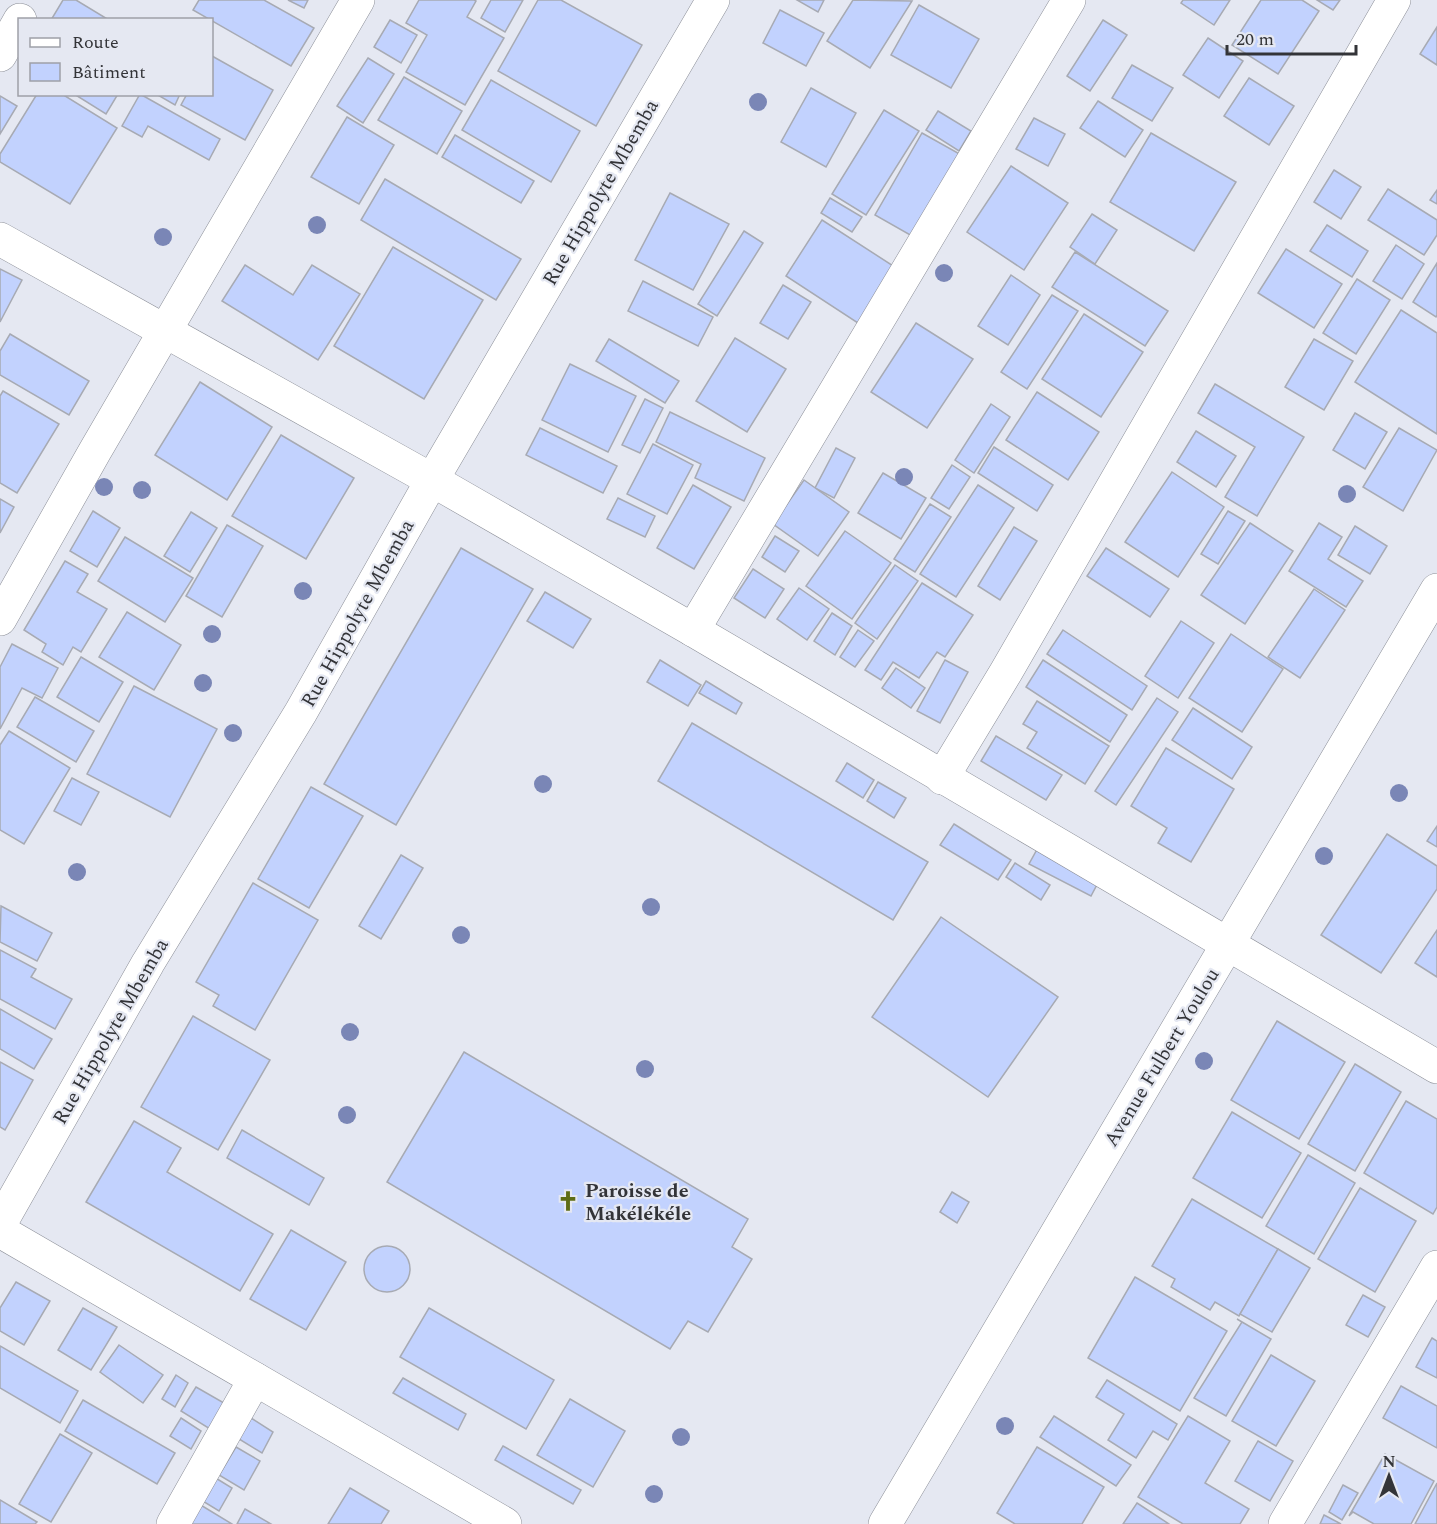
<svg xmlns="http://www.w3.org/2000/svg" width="1437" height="1524" viewBox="0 0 1437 1524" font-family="Spectral,serif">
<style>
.building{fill:#c2d2fe;stroke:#a7aab3;stroke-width:1.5}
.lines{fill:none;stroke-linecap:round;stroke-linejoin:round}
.street-casing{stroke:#8c8f98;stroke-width:34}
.secondary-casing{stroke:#8c8f98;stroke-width:34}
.street{stroke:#fff;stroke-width:33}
.secondary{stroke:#fff;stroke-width:33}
.tree{fill:#7a86b6}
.labels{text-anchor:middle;stroke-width:4.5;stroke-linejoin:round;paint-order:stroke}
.street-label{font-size:20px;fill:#333438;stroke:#e5e8f2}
.poi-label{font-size:20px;font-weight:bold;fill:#333438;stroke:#e5e8f2;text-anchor:start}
</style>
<rect width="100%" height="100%" fill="#e5e8f2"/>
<g class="building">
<polygon points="63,0 76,0 109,20 51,20"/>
<polygon points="199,0 264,0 314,28 291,66 193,10"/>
<polygon points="288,0 308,0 304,8"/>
<polygon points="419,0 474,0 476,1 467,17 504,38 465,105 406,72 427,35 406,23"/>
<polygon points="491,0 523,0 505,32 481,18"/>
<polygon points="538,0 561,0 642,45 596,126 498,71"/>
<polygon points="797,0 824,0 818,12"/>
<polygon points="853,0 912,1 870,68 827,41"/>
<polygon points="1183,0 1230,0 1214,25 1181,3"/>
<polygon points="1261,0 1302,0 1319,11 1278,74 1232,45"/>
<polygon points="1317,0 1340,0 1333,10"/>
<polygon points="919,5 979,39 951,88 891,55"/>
<polygon points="780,10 824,33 806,66 763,43"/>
<polygon points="390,20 417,35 401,63 374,47"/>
<polygon points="1103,20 1127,35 1090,91 1067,76"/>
<polygon points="1437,27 1437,65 1420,54"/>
<polygon points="1208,38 1243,61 1219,98 1183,75"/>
<polygon points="212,56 273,90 245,140 181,105 187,94 212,94"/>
<polygon points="368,58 394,74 363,123 337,106"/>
<polygon points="1132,65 1173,88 1152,121 1112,98"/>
<polygon points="404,77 462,111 437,154 378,120"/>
<polygon points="1249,78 1294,106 1269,145 1224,116"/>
<polygon points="491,80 580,131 551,182 462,130"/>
<polygon points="811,88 856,113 826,167 781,142"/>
<polygon points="37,94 62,94 117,128 70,204 0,162 0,154"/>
<polygon points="74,94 118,94 106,114"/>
<polygon points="140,94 220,139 209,160 148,126 142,137 122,126"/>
<polygon points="156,94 180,94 175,105"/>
<polygon points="0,96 17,106 0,134"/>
<polygon points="1098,101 1143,130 1125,157 1080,128"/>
<polygon points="884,110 919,131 866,215 832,194"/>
<polygon points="938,111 971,131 959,151 926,130"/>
<polygon points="347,117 394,145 359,204 311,177"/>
<polygon points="1034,118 1065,134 1048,166 1016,149"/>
<polygon points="922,133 965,157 919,240 875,215"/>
<polygon points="1151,133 1236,182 1194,251 1110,202"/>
<polygon points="455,135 534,181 521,203 442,157"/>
<polygon points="1011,166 1068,203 1024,270 967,232"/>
<polygon points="1334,170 1361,187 1341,219 1314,202"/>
<polygon points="385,179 521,259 496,300 361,220"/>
<polygon points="1388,189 1437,220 1437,235 1424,255 1368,220"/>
<polygon points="1437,190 1437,204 1430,200"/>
<polygon points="670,193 729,224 693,290 635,260"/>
<polygon points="830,198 862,217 852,232 821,213"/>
<polygon points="1092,214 1117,230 1095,264 1070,247"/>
<polygon points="822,220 901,271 864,327 786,276"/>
<polygon points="1327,225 1368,251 1352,277 1310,251"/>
<polygon points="744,231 763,243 717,316 698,304"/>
<polygon points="1396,245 1424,264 1402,299 1373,281"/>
<polygon points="393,247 483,300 424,399 334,346"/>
<polygon points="1286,249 1342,284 1314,328 1258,293"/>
<polygon points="1075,252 1168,311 1145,346 1052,287"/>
<polygon points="1437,263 1437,315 1436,317 1413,302"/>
<polygon points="245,265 293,295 312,265 360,294 318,360 222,301"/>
<polygon points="0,269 22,280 0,322"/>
<polygon points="1011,275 1040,295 1008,345 978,326"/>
<polygon points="1357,279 1390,300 1356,354 1323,333"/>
<polygon points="643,281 713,317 698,346 628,311"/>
<polygon points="783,285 811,302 788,339 760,323"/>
<polygon points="1052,295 1078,311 1027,389 1001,372"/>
<polygon points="1401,310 1437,333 1437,434 1355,382"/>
<polygon points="1084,314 1143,352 1101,417 1042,379"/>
<polygon points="916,323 973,359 927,428 871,392"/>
<polygon points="10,334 89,381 69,415 0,375 0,351"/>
<polygon points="735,338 786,369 747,432 696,401"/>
<polygon points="609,339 679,381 665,403 596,361"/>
<polygon points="1314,339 1353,361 1324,410 1285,387"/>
<polygon points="570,364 636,396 608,452 542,420"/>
<polygon points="200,382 272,427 227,500 155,455"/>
<polygon points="1215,384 1304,437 1257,516 1225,497 1255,447 1198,413"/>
<polygon points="3,391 59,424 17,493 0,483 0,396"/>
<polygon points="1037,392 1099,432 1068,480 1006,440"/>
<polygon points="645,399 663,408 640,453 622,445"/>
<polygon points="991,404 1010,417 974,473 955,460"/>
<polygon points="670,412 765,458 744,501 695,478 701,464 656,442"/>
<polygon points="1355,413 1387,432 1365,469 1333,450"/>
<polygon points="540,428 617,466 603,493 526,455"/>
<polygon points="1399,428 1437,450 1403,511 1363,487"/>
<polygon points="1196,431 1236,456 1216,487 1177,462"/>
<polygon points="281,435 354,478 306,559 232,516"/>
<polygon points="653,444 693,465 667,514 627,494"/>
<polygon points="994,447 1053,485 1037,511 978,473"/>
<polygon points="836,448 855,458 834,498 815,488"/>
<polygon points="952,465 970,477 949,509 931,498"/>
<polygon points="1172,472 1224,507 1178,577 1125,542"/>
<polygon points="883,473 926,498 901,539 858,513"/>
<polygon points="804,480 849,512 818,556 773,524"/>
<polygon points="693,485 731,507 694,569 657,548"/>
<polygon points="978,485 1014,508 956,597 920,574"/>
<polygon points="618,498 655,516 645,537 607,519"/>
<polygon points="0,499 14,507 0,533"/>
<polygon points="930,504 951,517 915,572 894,559"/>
<polygon points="93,511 120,528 97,567 70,551"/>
<polygon points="1228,511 1245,521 1218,564 1201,554"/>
<polygon points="191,512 217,528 190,572 164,556"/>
<polygon points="1250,523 1293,551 1245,624 1201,595"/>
<polygon points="1319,523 1342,537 1328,559 1363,581 1346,607 1289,571"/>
<polygon points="227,525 263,546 222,617 186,596"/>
<polygon points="1355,526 1387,546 1370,574 1338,555"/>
<polygon points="1014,527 1037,541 1000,600 978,586"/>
<polygon points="845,531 891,563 852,619 806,586"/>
<polygon points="775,536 799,551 785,572 762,557"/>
<polygon points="125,537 193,578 165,622 98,581"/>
<polygon points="461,548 533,589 396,825 324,784"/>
<polygon points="1106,548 1169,589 1150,617 1087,576"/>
<polygon points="65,561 88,574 77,592 107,609 81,652 73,647 63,665 42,652 46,644 24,630"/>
<polygon points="895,565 918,581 877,639 855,623"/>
<polygon points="753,569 784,589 765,618 734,598"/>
<polygon points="922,583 973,615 945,657 937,652 919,678 893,662 881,680 865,670"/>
<polygon points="799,588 829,609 807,640 777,619"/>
<polygon points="1314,589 1345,610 1300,678 1268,657"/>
<polygon points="545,592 591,619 573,648 527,621"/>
<polygon points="127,612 181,645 154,690 99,657"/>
<polygon points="832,613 852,626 835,655 814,641"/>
<polygon points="1181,621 1214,643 1178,698 1145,676"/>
<polygon points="858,630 874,641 855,667 840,657"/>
<polygon points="1063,630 1147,686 1132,710 1047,654"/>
<polygon points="1231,634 1283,669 1242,732 1189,698"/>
<polygon points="12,644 58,668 42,698 22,688 0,729 0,667"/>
<polygon points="81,657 123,682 99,722 57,697"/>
<polygon points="660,660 701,685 688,706 647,682"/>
<polygon points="945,660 968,672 940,723 917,711"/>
<polygon points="1043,660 1127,715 1110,742 1026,687"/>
<polygon points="896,668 925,688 911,708 882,688"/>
<polygon points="706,681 742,703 736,714 699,693"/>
<polygon points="134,686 217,729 170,817 87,774"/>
<polygon points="35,697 94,731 76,762 17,727"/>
<polygon points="1157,698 1178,712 1116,805 1095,791"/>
<polygon points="1037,701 1109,746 1085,784 1027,748 1037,732 1023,724"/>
<polygon points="1193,708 1252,747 1232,779 1172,740"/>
<polygon points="692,723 928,862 893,920 658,781"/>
<polygon points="9,731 70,768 24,844 0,830 0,745"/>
<polygon points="996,736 1062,775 1046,800 981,761"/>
<polygon points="1166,748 1234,789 1191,862 1158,843 1167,828 1131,806"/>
<polygon points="847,763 874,780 863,798 836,781"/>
<polygon points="72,778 99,792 81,825 54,811"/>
<polygon points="878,782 906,798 894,818 867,801"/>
<polygon points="311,787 363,816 309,908 258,879"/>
<polygon points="954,824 1011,860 998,880 940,845"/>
<polygon points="1437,826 1437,847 1427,841"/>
<polygon points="1387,834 1437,866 1437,889 1381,973 1321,935"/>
<polygon points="1040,844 1101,877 1091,896 1029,864"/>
<polygon points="401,855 423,868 381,939 359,926"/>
<polygon points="1015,863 1050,885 1041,900 1006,877"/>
<polygon points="253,883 318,920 255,1030 213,1006 219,995 196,982"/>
<polygon points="1,906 52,933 37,961 0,942"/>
<polygon points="941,917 1058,997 988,1097 872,1017"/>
<polygon points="1437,930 1437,977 1415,963"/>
<polygon points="0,950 36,969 31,977 72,999 55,1029 0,999"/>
<polygon points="0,1009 52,1039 34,1069 0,1049"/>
<polygon points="193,1016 270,1060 218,1150 141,1107"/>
<polygon points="1277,1021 1345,1062 1299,1139 1231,1100"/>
<polygon points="464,1052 748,1219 732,1247 752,1259 708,1332 688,1321 670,1349 387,1182"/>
<polygon points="0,1062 33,1080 5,1130 0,1127"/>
<polygon points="1355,1064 1401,1092 1355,1171 1308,1144"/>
<polygon points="1406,1101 1437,1119 1437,1207 1433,1214 1364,1173"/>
<polygon points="1232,1112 1301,1153 1262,1218 1193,1178"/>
<polygon points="134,1121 181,1148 167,1172 273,1234 240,1291 86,1202"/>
<polygon points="242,1130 324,1178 309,1205 227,1158"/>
<polygon points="1308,1155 1355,1183 1314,1254 1266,1226"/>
<polygon points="1360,1188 1416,1221 1375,1292 1318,1259"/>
<polygon points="952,1192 969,1202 957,1223 940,1212"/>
<polygon points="1192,1199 1278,1249 1239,1316 1215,1302 1210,1310 1171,1287 1175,1279 1152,1266"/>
<polygon points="291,1230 346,1262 306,1330 250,1299"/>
<circle cx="387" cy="1269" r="23"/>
<polygon points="1278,1249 1310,1268 1272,1332 1240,1314"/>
<polygon points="1135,1277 1227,1331 1180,1411 1088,1358"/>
<polygon points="16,1282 50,1301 24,1345 0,1331 0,1308"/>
<polygon points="1363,1295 1385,1307 1368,1337 1346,1325"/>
<polygon points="83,1308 117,1327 91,1370 58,1350"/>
<polygon points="429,1308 554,1380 526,1429 400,1357"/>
<polygon points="1237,1319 1271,1339 1226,1416 1194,1398 1242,1322"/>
<polygon points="1432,1338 1437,1341 1437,1378 1416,1367"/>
<polygon points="119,1345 163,1375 143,1403 100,1372"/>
<polygon points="0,1346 78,1391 60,1423 0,1388"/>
<polygon points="1271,1355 1315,1381 1276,1446 1232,1421"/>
<polygon points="176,1375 188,1383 175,1407 162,1399"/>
<polygon points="403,1378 466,1414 458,1430 393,1393"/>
<polygon points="1107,1380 1177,1424 1168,1440 1153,1431 1136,1458 1108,1440 1124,1414 1096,1397"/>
<polygon points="1401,1386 1437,1406 1437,1448 1383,1418"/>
<polygon points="196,1387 224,1403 210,1429 181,1411"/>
<polygon points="570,1399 625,1431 593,1487 537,1455"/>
<polygon points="83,1400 175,1453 157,1484 65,1431"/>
<polygon points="1054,1416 1131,1465 1116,1486 1040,1437"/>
<polygon points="1188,1416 1230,1441 1205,1483 1249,1509 1240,1524 1183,1524 1138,1497"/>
<polygon points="181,1418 201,1431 191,1449 170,1436"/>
<polygon points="251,1418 273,1432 262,1453 239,1439"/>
<polygon points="60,1434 92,1453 51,1522 19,1504"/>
<polygon points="1258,1441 1293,1461 1270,1501 1235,1481"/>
<polygon points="503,1446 581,1490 573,1504 495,1460"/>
<polygon points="236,1447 260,1461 244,1490 219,1475"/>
<polygon points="1037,1447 1104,1487 1082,1524 1015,1524 997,1513"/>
<polygon points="1385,1454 1434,1481 1411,1524 1374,1524 1353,1512 1349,1516"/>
<polygon points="214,1477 232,1488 219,1511 201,1500"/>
<polygon points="1437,1483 1437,1524 1415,1524"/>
<polygon points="1343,1485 1358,1493 1342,1520 1329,1512"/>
<polygon points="350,1488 389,1511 381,1524 328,1524"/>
<polygon points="0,1500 37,1522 35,1524 0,1524"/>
<polygon points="1137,1503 1169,1524 1123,1524"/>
<polygon points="199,1504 232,1524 187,1524"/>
<polygon points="245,1509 271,1524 237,1524"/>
<polygon points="1324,1515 1341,1524 1320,1524"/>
</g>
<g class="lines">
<g class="street-casing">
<g id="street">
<polyline points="0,55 20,20"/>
<polyline points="0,239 432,480 693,630 1437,1067"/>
<polyline points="0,619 95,451 358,0"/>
<polyline points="693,630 1069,0"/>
<polyline points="942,778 1006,672 1394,0"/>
<polyline points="0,1224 148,963 301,712 432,480 713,0"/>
<polyline points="0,1231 505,1524"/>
<polyline points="173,1524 255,1379"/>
<polyline points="1285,1524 1437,1267"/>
</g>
</g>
<g class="secondary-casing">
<polyline id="secondary" points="885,1524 1437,590"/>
</g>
<use href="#street" class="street"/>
<use href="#secondary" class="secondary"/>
</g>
<g class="tree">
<circle cx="758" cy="102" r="9"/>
<circle cx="317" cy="225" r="9"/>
<circle cx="163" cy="237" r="9"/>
<circle cx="944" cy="273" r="9"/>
<circle cx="904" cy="477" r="9"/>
<circle cx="104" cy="487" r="9"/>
<circle cx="142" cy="490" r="9"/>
<circle cx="1347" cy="494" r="9"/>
<circle cx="303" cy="591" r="9"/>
<circle cx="212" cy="634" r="9"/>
<circle cx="203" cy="683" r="9"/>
<circle cx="233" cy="733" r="9"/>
<circle cx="543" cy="784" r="9"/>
<circle cx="1399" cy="793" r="9"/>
<circle cx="1324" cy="856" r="9"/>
<circle cx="77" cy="872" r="9"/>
<circle cx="651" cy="907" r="9"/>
<circle cx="461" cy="935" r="9"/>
<circle cx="350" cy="1032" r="9"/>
<circle cx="1204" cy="1061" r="9"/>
<circle cx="645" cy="1069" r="9"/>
<circle cx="347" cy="1115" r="9"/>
<circle cx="1005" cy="1426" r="9"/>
<circle cx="681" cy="1437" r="9"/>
<circle cx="654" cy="1494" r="9"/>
</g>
<defs>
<g id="church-bare" transform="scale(1.62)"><path d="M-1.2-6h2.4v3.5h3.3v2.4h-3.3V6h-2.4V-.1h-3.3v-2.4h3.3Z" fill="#5e6c15" stroke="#e5e8f2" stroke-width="2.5" paint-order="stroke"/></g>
</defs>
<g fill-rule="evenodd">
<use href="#church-bare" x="568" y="1201"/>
</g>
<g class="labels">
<g class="street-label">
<text transform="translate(600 192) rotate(-60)" y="7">Rue Hippolyte Mbemba</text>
<text transform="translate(357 613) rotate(-61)" y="7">Rue Hippolyte Mbemba</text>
<text transform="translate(110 1031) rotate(-60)" y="7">Rue Hippolyte Mbemba</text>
<text transform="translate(1161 1057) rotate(-59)" y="7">Avenue Fulbert Youlou</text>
</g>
<g class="poi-label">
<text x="585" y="1197">Paroisse de<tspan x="585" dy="23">Makélékéle</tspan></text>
</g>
</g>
<rect x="18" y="18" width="195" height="78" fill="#e5e8f2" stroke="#9ea0a8" stroke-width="1.5"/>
<rect x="30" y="38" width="30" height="9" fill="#ffffff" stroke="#9ea0a8" stroke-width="1.5"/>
<text x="72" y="48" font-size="18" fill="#333438">Route</text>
<rect x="30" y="63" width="30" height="18" fill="#c2d2fe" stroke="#9ea0a8" stroke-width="1.5"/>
<text x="72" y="78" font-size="18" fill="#333438">Bâtiment</text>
<g transform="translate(1389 1476)" stroke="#e5e8f2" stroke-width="4.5" paint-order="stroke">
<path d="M0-4.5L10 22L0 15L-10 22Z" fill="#333438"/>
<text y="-9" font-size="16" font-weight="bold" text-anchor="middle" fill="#333438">N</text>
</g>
<path d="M1227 45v9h129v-9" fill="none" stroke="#333438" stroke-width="3"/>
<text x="1236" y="45" font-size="18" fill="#333438" stroke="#e5e8f2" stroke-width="4.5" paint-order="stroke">20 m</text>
</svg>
